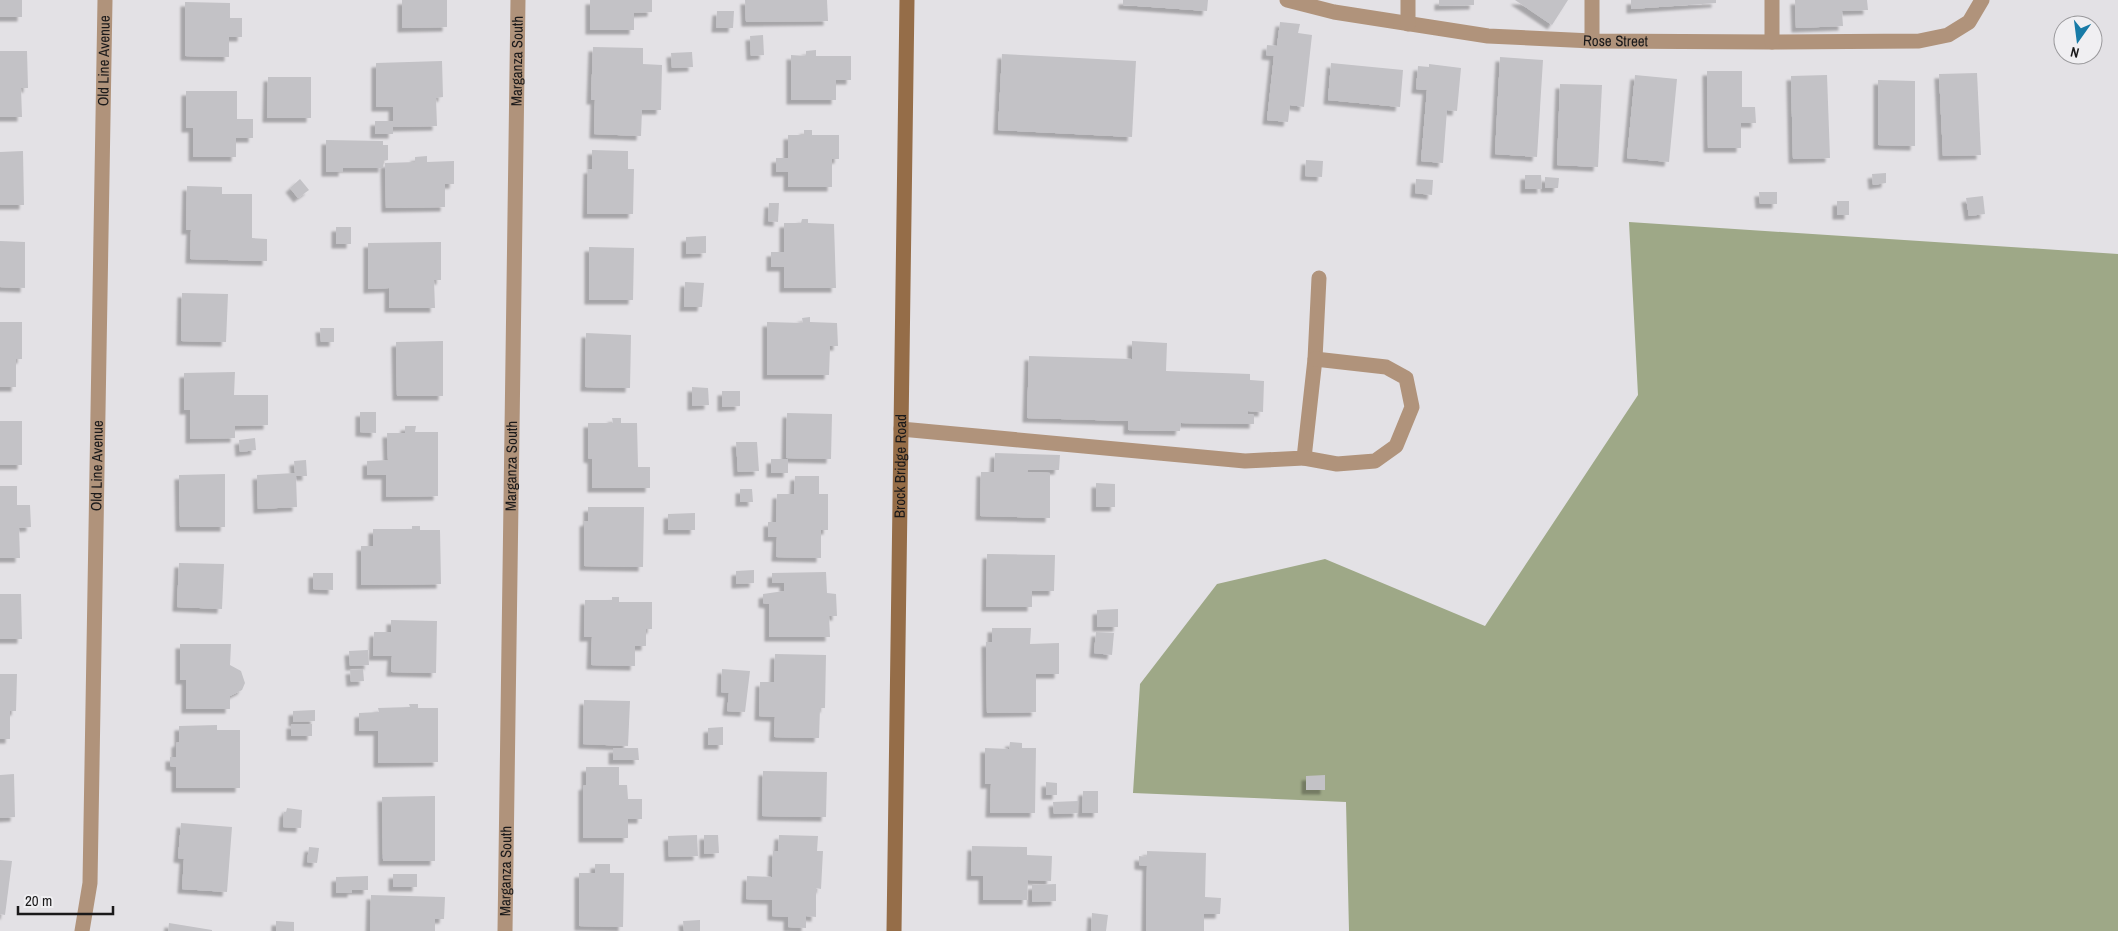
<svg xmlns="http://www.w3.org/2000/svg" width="2118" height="931" viewBox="0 0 2118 931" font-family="'Archivo Narrow',sans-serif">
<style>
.forest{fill:#9ea887}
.building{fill:#c3c2c6;filter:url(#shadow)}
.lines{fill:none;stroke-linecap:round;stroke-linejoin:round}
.lane{stroke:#b0937b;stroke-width:15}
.street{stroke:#b0937b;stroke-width:15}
.secondary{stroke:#956d48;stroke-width:15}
.labels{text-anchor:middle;stroke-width:4.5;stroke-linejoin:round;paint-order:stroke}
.street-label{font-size:15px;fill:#1a191a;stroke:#f0eff2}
</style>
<defs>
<filter id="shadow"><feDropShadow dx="-4.5" dy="4.5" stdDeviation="1" flood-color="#0004"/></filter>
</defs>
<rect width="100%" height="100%" fill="#e3e1e5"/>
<polygon class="forest" points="1629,222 2118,254 2118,931 1349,931 1346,802 1133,793 1140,684 1217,584 1325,559 1485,626 1638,395"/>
<g class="building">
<rect x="0" y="0" width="22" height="17"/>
<polygon points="402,0 447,0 447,27 402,28"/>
<polygon points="590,0 652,0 652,12 634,13 634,30 590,30"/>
<polygon points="745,0 827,0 828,21 746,22"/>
<polygon points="1123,0 1208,0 1207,11 1123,5"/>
<polygon points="1439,0 1474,0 1474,5 1439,6"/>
<polygon points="1515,0 1568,0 1552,25"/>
<polygon points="1631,0 1716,0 1716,3 1631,9"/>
<polygon points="1795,0 1867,0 1868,10 1842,11 1843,26 1796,28"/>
<polygon points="185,2 230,3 230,18 242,18 242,37 229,37 229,57 185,56"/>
<polygon points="717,11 734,11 733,28 716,28"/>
<polygon points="1280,22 1300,24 1298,33 1312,35 1304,107 1290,105 1288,122 1267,120 1274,56 1266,55 1267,45 1277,46"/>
<polygon points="763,35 764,55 751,56 750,36"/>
<polygon points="593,47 643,48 643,64 662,65 661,110 642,110 641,136 594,134 595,100 591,100"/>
<polygon points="816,50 816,56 851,56 851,80 836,80 836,100 791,100 791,55 806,56 806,51"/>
<polygon points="0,51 27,51 28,88 21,88 22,117 0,117"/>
<polygon points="692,52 693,67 672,68 671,53"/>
<polygon points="1002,54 1136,61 1132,137 998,130"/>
<polygon points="1500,57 1543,60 1537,157 1495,154"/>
<polygon points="442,61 443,97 436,98 437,126 393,127 393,134 375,134 375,121 393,121 393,107 376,107 376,63"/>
<polygon points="1331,63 1403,70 1400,107 1328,100"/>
<polygon points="1429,64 1461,68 1457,111 1447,110 1443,163 1421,161 1427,90 1416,89 1418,66 1429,67"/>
<polygon points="1707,71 1742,71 1742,107 1755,107 1756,123 1741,123 1741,148 1708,148"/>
<polygon points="1977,73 1981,155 1943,156 1939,74"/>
<polygon points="1635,75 1677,79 1669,162 1627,158"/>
<polygon points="1827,75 1830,158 1793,159 1791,76"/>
<polygon points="268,77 311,77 311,118 267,118"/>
<polygon points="1878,80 1915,81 1915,146 1878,145"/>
<polygon points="1560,84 1602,85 1598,167 1557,165"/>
<polygon points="186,91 237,91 237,119 253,119 253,138 236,138 236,157 193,157 193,128 186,128"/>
<polygon points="804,130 812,130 812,135 839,135 839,159 832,159 832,187 788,187 788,172 776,172 776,158 788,158 788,135 804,135"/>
<polygon points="326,140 383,141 383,145 388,145 388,160 383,161 383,168 343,168 343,172 326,172"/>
<polygon points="592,150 628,151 628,169 634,169 633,214 587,214 588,169 592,169"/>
<polygon points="23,151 24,205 0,205 0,152"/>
<polygon points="427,156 427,162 454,161 454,184 445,184 445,207 386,208 385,163 415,162 415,157"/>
<polygon points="1306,160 1323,161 1322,177 1305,176"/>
<polygon points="1886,173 1886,183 1873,185 1872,174"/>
<polygon points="1525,175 1541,175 1542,189 1525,189"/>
<polygon points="1545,177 1559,178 1558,188 1545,188"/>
<polygon points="300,179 309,190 298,198 290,188"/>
<polygon points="1416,179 1433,180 1432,195 1415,193"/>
<polygon points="187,186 222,187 222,194 252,194 252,238 267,239 267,261 190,259 191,230 186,230"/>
<polygon points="1759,192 1777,192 1777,204 1760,204"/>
<polygon points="1983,196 1985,214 1969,216 1966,198"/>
<rect x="1837" y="201" width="12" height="14"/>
<polygon points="769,203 779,203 778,222 768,221"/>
<polygon points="802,219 808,219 808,223 834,224 836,288 784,288 784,267 771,267 771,252 784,252 784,223 801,223"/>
<rect x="336" y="227" width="15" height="17"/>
<polygon points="706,236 706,253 686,254 686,237"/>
<polygon points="0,241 25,242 25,288 0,287"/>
<polygon points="441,242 441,280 434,280 435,308 389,308 389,288 368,289 368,243"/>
<polygon points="589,247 634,248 633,300 589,300"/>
<polygon points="685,282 704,283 702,307 684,307"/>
<polygon points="182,293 228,294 226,342 181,341"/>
<polygon points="810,317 810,322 837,323 838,346 830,346 829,375 767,375 767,322 803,323 802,318"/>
<polygon points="0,322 22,322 22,359 16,359 16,387 0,387"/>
<polygon points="320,328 334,328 334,342 321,342"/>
<polygon points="586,333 631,335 630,388 585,387"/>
<polygon points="443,341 443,396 397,396 396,342"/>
<polygon points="1132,341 1167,343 1166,371 1250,374 1250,380 1264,381 1263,412 1248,411 1248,414 1254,415 1254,424 1181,423 1180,431 1128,430 1128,421 1027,418 1029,356 1132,359"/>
<polygon points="235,372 234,395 268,395 268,425 235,426 235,438 190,439 190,410 184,410 184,373"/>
<polygon points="692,387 708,388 709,405 692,406"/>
<polygon points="722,391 740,391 740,406 722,407"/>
<polygon points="360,412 376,412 376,433 360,432"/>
<polygon points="787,413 832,414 831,459 786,458"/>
<polygon points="612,418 621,418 621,423 637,423 638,467 650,467 650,488 592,488 592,459 588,458 588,423 613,423"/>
<rect x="0" y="421" width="22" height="44"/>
<polygon points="405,426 416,426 415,432 438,432 438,496 386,497 386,475 367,475 367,461 388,460 387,433 405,433"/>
<polygon points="255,438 256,450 240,452 239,440"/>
<polygon points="736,442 757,442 759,471 738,472"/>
<polygon points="995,453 1060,455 1059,470 1028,470 1027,472 1050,473 1050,518 980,516 981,472 994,472"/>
<rect x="771" y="459" width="17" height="14"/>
<polygon points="306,460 307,476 296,476 297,507 258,509 257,475 295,473 294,461"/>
<polygon points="225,474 225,527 180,527 179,475"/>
<polygon points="795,476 819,476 819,494 828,494 828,530 821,530 821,558 776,557 777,537 768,537 768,522 776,522 777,494 794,494"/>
<polygon points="1096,483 1115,484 1115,507 1096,507"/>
<polygon points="0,486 17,486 17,505 30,505 31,527 19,528 20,558 0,558"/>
<polygon points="740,489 752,489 753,502 740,502"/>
<polygon points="588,507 644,507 643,567 584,566 584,522 588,521"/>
<polygon points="695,513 695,530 668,530 668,514"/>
<polygon points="412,526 420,526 420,530 440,530 441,584 361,585 361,546 373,546 373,529 412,529"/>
<polygon points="987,554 1055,555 1054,591 1032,591 1032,607 986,607"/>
<polygon points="179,563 224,564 222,609 177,607"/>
<polygon points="754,570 754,583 736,584 736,571"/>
<polygon points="826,572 827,593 836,594 837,616 829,616 830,637 769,637 769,604 763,603 763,594 784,591 784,583 772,583 772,573"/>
<polygon points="313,573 333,573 333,590 313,589"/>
<polygon points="0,594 21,594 22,639 0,639"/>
<polygon points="612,597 619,597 619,602 652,602 652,629 646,629 646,646 635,646 635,666 591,665 592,637 584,637 585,600 612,600"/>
<polygon points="1118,609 1118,627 1097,627 1097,610"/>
<polygon points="391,620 437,621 436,673 391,672 392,656 373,656 374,632 391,632"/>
<polygon points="992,628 1031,628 1030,644 1059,643 1059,674 1036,674 1036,712 987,713 986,642 992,642"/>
<polygon points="1096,632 1114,633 1112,655 1094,653"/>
<polygon points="180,644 231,644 230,665 241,671 245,683 242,690 230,696 230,709 186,709 186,680 180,680"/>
<polygon points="368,650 369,665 350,666 349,651"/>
<polygon points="775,654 826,655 825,708 820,708 819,738 774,737 775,717 759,716 760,682 774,682"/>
<polygon points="363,669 364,681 351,682 350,670"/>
<polygon points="722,669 750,671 745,712 727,711 729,693 721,692"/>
<polygon points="0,674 17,674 16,711 10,711 10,739 0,739"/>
<polygon points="584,700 630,701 628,746 583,744"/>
<polygon points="409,704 418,704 418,708 438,708 438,762 378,763 378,731 359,731 359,713 379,712 378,708 410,707"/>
<polygon points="315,710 315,721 293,722 293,711"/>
<rect x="291" y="724" width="21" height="12"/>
<polygon points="217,725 217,730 240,730 240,788 176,788 176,767 170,766 170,757 176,757 176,743 179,742 179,726"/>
<polygon points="723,727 723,745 708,745 708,728"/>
<polygon points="1010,742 1022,743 1022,748 1036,748 1035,813 990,813 991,784 985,784 985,748 1009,749"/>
<polygon points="613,748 638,748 639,760 613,760"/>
<polygon points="586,767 619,767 619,785 627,785 628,799 642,799 642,819 628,819 628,838 583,838 583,786 586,785"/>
<polygon points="763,771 827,772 826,817 762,816"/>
<polygon points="14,774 15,817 0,818 0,775"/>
<polygon points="1325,775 1325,790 1306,790 1306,776"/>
<polygon points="1046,782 1057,783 1057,795 1046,795"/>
<polygon points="1083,791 1098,791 1098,813 1082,813"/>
<polygon points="435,796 435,861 383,861 382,797"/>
<polygon points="1078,801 1078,813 1054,814 1053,802"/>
<polygon points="287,808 302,810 301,828 283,827 284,812 286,812"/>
<polygon points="181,823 232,827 227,892 182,889 184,859 178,858"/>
<polygon points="697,835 698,856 669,857 668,836"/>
<polygon points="704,835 718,835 719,853 704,854"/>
<polygon points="779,835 818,836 817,851 823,851 821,889 816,888 816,917 806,916 806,928 788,927 788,917 772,916 772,900 746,899 747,876 772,877 773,851 778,851"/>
<polygon points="972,846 1023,847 1027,847 1027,855 1052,856 1051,881 1028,880 1027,900 983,900 983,876 971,876"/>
<polygon points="309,847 319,848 317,863 307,862"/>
<polygon points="1147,851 1206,853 1205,897 1221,898 1220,914 1204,914 1204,931 1146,931 1147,866 1139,865 1139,856 1147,857"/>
<polygon points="0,860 12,861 5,915 0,914"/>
<polygon points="595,864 610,864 610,873 624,873 623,927 579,926 579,873 595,873"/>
<rect x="393" y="874" width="24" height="13"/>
<polygon points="368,876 368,890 352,890 352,893 336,893 336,877"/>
<polygon points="1056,884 1056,901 1032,902 1032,885"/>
<polygon points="371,895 445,897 444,919 435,919 435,931 370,931"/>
<polygon points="1092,913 1108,915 1106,931 1091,931"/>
<polygon points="700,920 700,931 684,931 683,921"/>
<polygon points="276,921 294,922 294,931 276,931"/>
<polygon points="169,923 212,930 212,931 168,931"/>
</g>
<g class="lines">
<g class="lane">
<polyline points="901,429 1245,461 1304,458 1315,359 1319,278"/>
<polyline points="1304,458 1337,464 1375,461 1396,446 1412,407 1406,378 1386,367 1315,359"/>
</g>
<g class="street">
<path id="s1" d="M1287,0L1334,12L1488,36L1592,41L1772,42L1919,41L1948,35L1969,22L1982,0"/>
<polyline points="1408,24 1408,0"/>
<polyline points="1592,41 1592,0"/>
<polyline points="1772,42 1772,0"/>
<path id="s2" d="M82,931L90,883L105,0"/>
<path id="s3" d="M505,931L518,0"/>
</g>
<path class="secondary" id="s4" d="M894,931L907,0"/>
</g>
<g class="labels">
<g class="street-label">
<text dy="5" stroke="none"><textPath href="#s1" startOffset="332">Rose Street</textPath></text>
<text dy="5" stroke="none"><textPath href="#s2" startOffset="871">Old Line Avenue</textPath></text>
<text dy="5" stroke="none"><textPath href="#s3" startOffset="870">Marganza South</textPath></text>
<text dy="5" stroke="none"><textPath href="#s2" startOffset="466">Old Line Avenue</textPath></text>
<text dy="5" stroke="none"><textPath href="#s3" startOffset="465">Marganza South</textPath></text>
<text dy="5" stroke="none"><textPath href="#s4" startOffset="465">Brock Bridge Road</textPath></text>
<text dy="5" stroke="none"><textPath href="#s3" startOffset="60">Marganza South</textPath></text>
</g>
</g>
<g transform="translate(2078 40) rotate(194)"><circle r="24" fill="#f0eff2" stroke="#9a999c"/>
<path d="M0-4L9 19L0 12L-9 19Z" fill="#187ba7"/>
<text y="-8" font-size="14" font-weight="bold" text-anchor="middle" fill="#1a191a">N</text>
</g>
<path d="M18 906v8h95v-8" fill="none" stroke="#1a191a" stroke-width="2.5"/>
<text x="25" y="906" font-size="15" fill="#1a191a" stroke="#f0eff2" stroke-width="4" paint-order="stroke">20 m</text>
</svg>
